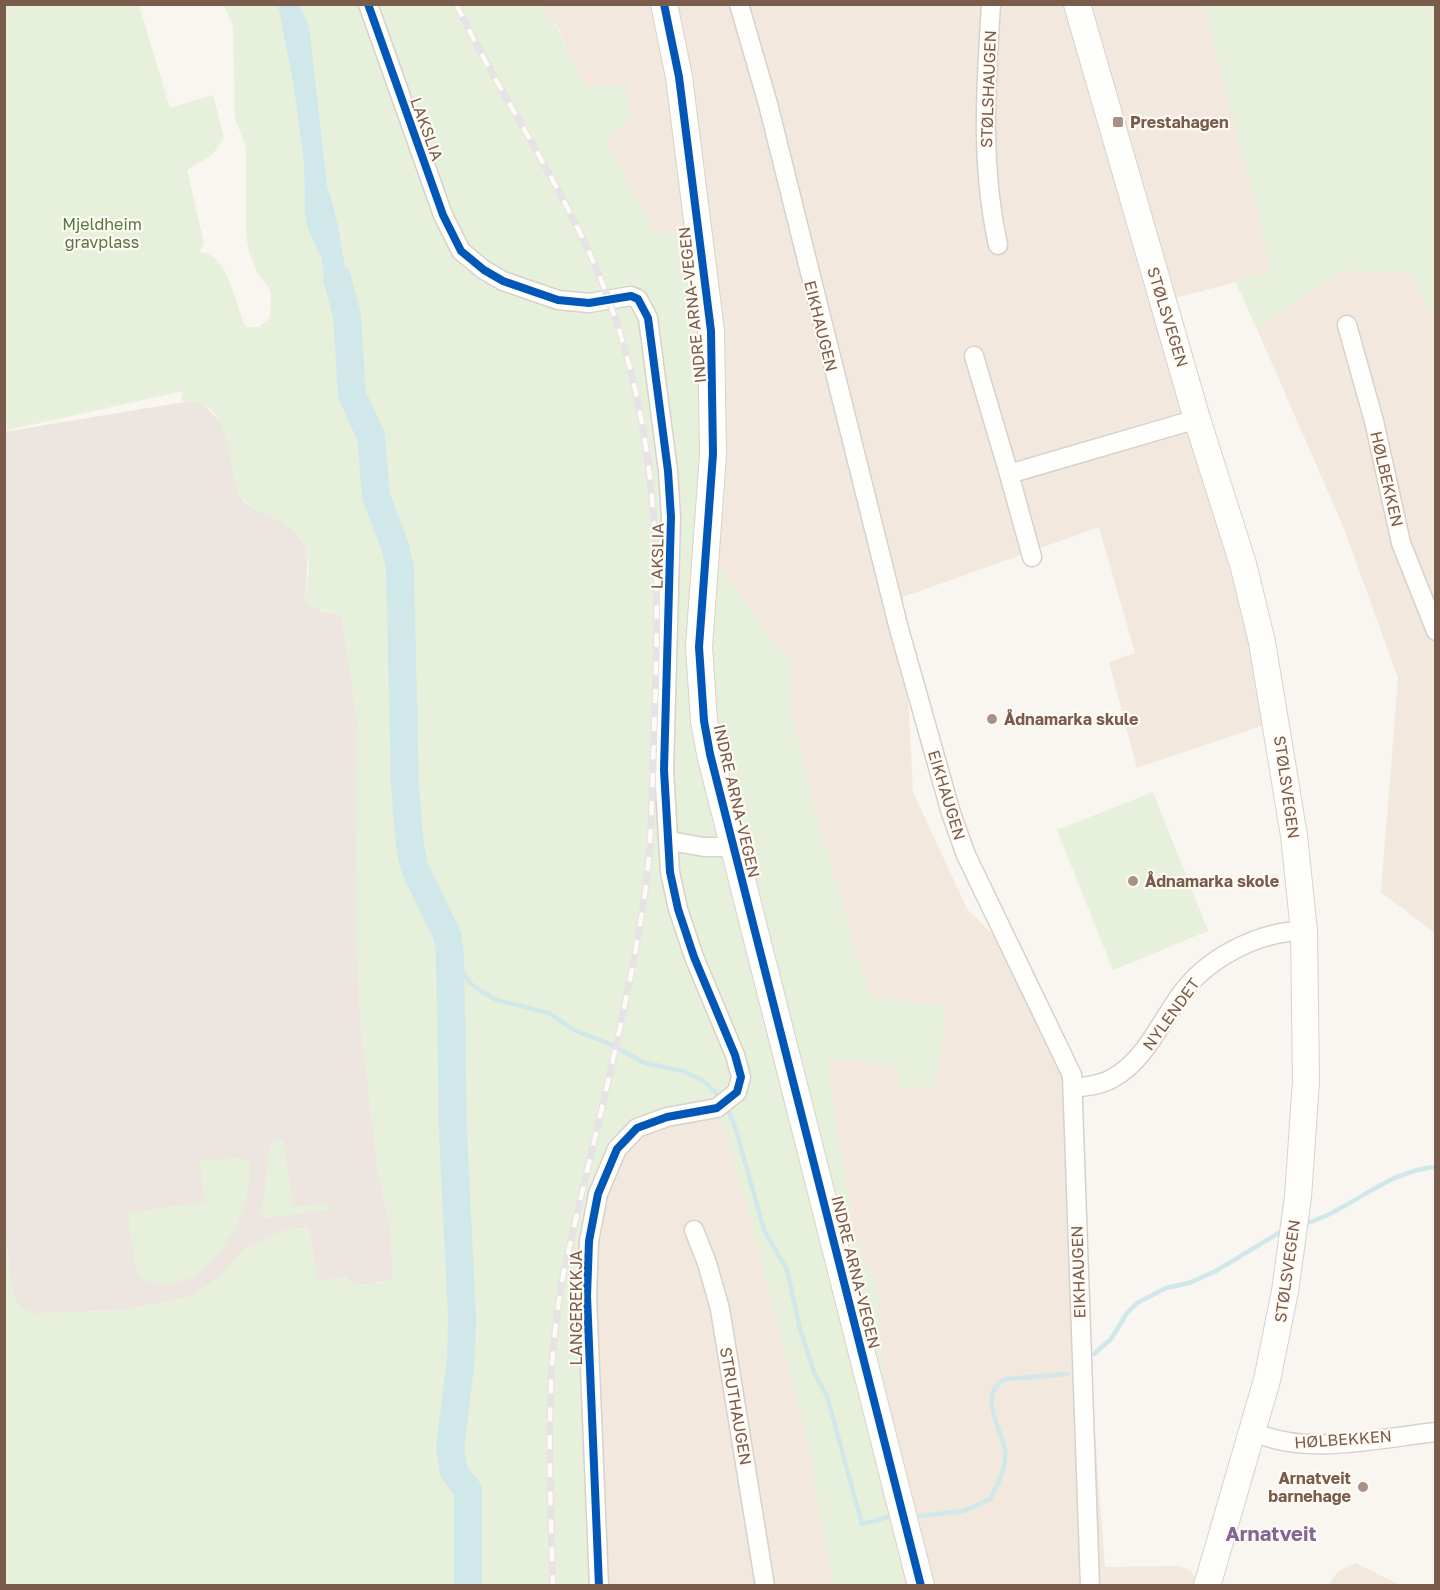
<svg xmlns="http://www.w3.org/2000/svg" width="1440" height="1590" viewBox="0 0 1440 1590" font-family="'Golos Text',sans-serif">
<style>
.residential{fill:#f2e8de}
.industrial{fill:#ede5e0}
.green{fill:#e7f0db}
.water{fill:#d0e8ea}
.lines{fill:none;stroke-linecap:round;stroke-linejoin:round}
.stream{stroke:#d0e8ea;stroke-width:4.5}
.river{stroke:#d0e8ea;stroke-width:28}
.street-casing{stroke:#d7d1cb;stroke-width:21}
.secondary-casing{stroke:#d9d2cb;stroke-width:28}
.street{stroke:#fefefd;stroke-width:18}
.secondary{stroke:#fefefd;stroke-width:26}
.rail-casing{stroke:#e6e3e7;stroke-width:7}
.rail{stroke:#fffaf3;stroke-width:4.5;stroke-dasharray:14;stroke-linecap:butt}
.cycleway-casing{stroke:#fffaf3;stroke-width:11}
.cycleway{stroke:#0057b8;stroke-width:8}
.poi-dot{fill:#a69286;stroke:#fffaf3;stroke-width:2}
.labels{text-anchor:middle;stroke-width:4.5;stroke-linejoin:round;paint-order:stroke}
.street-label{font-size:16px;fill:#7a5c4d;stroke:#fffaf3}
.poi-label{font-size:16px;font-weight:bold;fill:#7a5c4d;stroke:#fffaf3;text-anchor:start}
.park-label{font-size:16px;fill:#537a41;stroke:#fffaf3}
.quarter-label{font-size:20px;font-weight:bold;fill:#846695;stroke:#fffaf3}
</style>
<rect width="100%" height="100%" fill="#f9f5f0"/>
<g class="residential">
<polygon points="541,5 1204,5 1264,237 1270,273 1156,303 1250,629 1264,725 1137,768 1109,662 1135,653 1099,527 903,597 913,792 967,909 1031,972 1085,1089 1076,1184 1105,1567 1179,1566 1190,1570 1201,1585 904,1585 865,1397 877,1285 856,1242 826,1060 874,1062 898,1069 936,1088 870,996 814,808 792,716 792,659 772,640 699,537 689,233 654,232 606,141 558,27 544,14"/>
<polygon points="1341,271 1410,273 1435,319 1435,933 1381,892 1398,678 1343,526 1257,329"/>
<polygon points="717,1108 731,1148 807,1437 833,1585 599,1586 589,1241 627,1137"/>
<polygon points="1356,1563 1387,1579 1402,1585 1329,1585 1338,1571"/>
</g>
<polygon class="industrial" points="196,400 204,405 225,427 238,491 245,503 293,528 308,548 305,600 321,611 336,613 342,618 357,717 356,938 361,1027 378,1172 390,1224 393,1276 388,1280 372,1284 351,1284 347,1277 317,1282 309,1228 288,1229 246,1248 219,1277 192,1296 126,1310 36,1314 21,1309 13,1296 4,1226 4,432"/>
<g class="green">
<path d="M4,5H139L170,108L213,95L224,138L212,155L187,170L204,243L200,252C229,254 235,306 246,327H259L270,317L271,295L269,287L258,274L249,252L246,235V148L235,118L233,26L224,5H278L293,83L304,163L305,215L308,230L321,257L330,304L354,297C340,261 341,221 327,185L309,25L299,5H541L544,14L557,27L584,86L626,85L632,118L607,142L654,232L690,233L706,389L699,537L772,640L792,659V716L814,808L870,996L946,1007L936,1088L899,1087L898,1069L874,1062L826,1060L856,1242L877,1285L884,1382L865,1397L904,1585H833L807,1437L731,1148L716,1108L637,1128L592,1218L599,1585H5V1226L13,1296L21,1309L36,1314L126,1310L192,1296L219,1277L246,1248L288,1229L309,1228L317,1281L348,1277L351,1284C365,1284 382,1286 393,1276L390,1224L378,1172L361,1027L356,938L357,717L342,618L336,613L309,607L305,600C306,586 312,559 306,545C291,516 249,517 239,492C224,458 234,398 181,401L183,391L8,430L4,416Z"/>
<polygon points="1204,5 1435,5 1435,319 1410,273 1341,271 1257,329 1235,281 1270,273 1264,237"/>
<polygon points="1153,792 1208,931 1113,970 1057,830"/>
<polygon points="283,1139 293,1207 328,1204 329,1210 267,1218 260,1214 266,1186 269,1145"/>
<path d="M237,1158L245,1159L250,1164C252,1207 218,1280 170,1283C158,1283 148,1284 139,1277L134,1261L128,1213L204,1202L200,1161Z"/>
</g>
<path class="water" d="M278,5H299L309,25L327,185C337,213 341,243 346,272C349,287 354,298 354,313L339,315L330,304L321,257L308,230L305,215L304,163L293,83Z"/>
<g class="lines">
<g class="stream">
<polyline points="450,954 471,984 484,993 497,1000 549,1013 574,1030 610,1044 643,1062 685,1072 704,1081 721,1098"/>
<polyline points="726,1105 736,1130 764,1230 787,1270 800,1329 815,1375 827,1396 862,1524 895,1515"/>
<path d="M1307,1223C1352,1209 1388,1170 1436,1167"/>
<polyline points="1094,1354 1111,1339 1127,1313 1137,1303 1166,1288 1189,1283 1214,1272 1284,1230"/>
<path d="M920,1516L964,1511L990,1499C998,1484 1007,1467 1005,1450C1001,1427 976,1394 1006,1379L1067,1374"/>
</g>
<polyline class="river" points="337,278 347,316 352,395 371,436 376,496 395,546 400,568 405,787 410,847 415,869 447,935 450,954 453,1134 462,1316 461,1358 450,1449 454,1472 468,1490 468,1586"/>
<g class="street-casing">
<g id="street">
<polyline points="368,4 443,215 461,251 484,270 503,281 558,300 589,303 631,296 638,299 648,318 668,471 671,517 664,770 670,872 678,909 694,957 735,1055 741,1077 737,1092 717,1108 667,1117 637,1128 617,1149 598,1194 589,1241 587,1296 599,1586"/>
<polyline points="739,4 768,104 899,629 951,813 966,855 1072,1075 1090,1586"/>
<path d="M991,4C986,87 980,163 998,245"/>
<polyline points="1347,325 1374,421 1401,543 1436,631"/>
<polyline points="974,356 1009,474"/>
<polyline points="1032,557 1009,474 1197,419"/>
<polyline points="669,841 704,847 734,847"/>
<path d="M1074,1088C1087,1086 1102,1085 1113,1078C1144,1061 1159,1025 1179,997C1205,959 1258,931 1304,931"/>
<polyline points="694,1230 707,1263 720,1309 765,1586"/>
<path d="M1252,1431C1305,1457 1379,1438 1436,1432"/>
</g>
</g>
<g class="secondary-casing">
<g id="secondary">
<polyline points="664,4 679,77 711,331 713,454 699,647 704,721 710,754 921,1586"/>
<polyline points="1077,4 1197,419 1243,564 1262,642 1294,836 1304,931 1306,1081 1298,1197 1285,1291 1267,1380 1207,1586"/>
</g>
</g>
<use href="#street" class="street"/>
<use href="#secondary" class="secondary"/>
<g class="rail-casing">
<path id="rail" d="M456,4C506,108 576,203 613,312C662,454 659,585 654,733C652,795 652,857 641,919C621,1039 589,1157 563,1276C544,1379 550,1482 553,1586"/>
</g>
<use href="#rail" class="rail"/>
<g class="cycleway-casing">
<g id="cycleway">
<polyline points="368,4 443,215 461,251 484,270 503,281 558,300 589,303 631,296 638,299 648,318 668,471 671,517 664,770 670,872 678,909 694,957 735,1055 741,1077 737,1092 717,1108 667,1117 637,1128 617,1149 598,1194 589,1241 587,1296 599,1586"/>
<polyline points="664,4 679,77 711,331 713,454 699,647 704,721 710,754 921,1586"/>
</g>
</g>
<use href="#cycleway" class="cycleway"/>
</g>
<g class="poi-dot">
<rect x="1112" y="116" width="12" height="12" rx="3"/>
<circle cx="992" cy="719" r="6"/>
<circle cx="1133" cy="881" r="6"/>
<circle cx="1363" cy="1487" r="6"/>
</g>
<g class="labels">
<g class="street-label">
<text transform="translate(988 89) rotate(-88)" y="6">STØLSHAUGEN</text>
<text transform="translate(427 129) rotate(70)" y="6">LAKSLIA</text>
<text transform="translate(692 305) rotate(-96)" y="6">INDRE ARNA-VEGEN</text>
<text transform="translate(1168 317) rotate(73)" y="6">STØLSVEGEN</text>
<text transform="translate(821 326) rotate(76)" y="6">EIKHAUGEN</text>
<text transform="translate(1387 479) rotate(77)" y="6">HØLBEKKEN</text>
<text transform="translate(657 556) rotate(-89)" y="6">LAKSLIA</text>
<text transform="translate(1287 787) rotate(82)" y="6">STØLSVEGEN</text>
<text transform="translate(947 795) rotate(73)" y="6">EIKHAUGEN</text>
<text transform="translate(737 801) rotate(77)" y="6">INDRE ARNA-VEGEN</text>
<text transform="translate(1171 1014) rotate(-54)" y="6">NYLENDET</text>
<text transform="translate(1287 1271) rotate(-82)" y="6">STØLSVEGEN</text>
<text transform="translate(856 1272) rotate(76)" y="6">INDRE ARNA-VEGEN</text>
<text transform="translate(1078 1272) rotate(-92)" y="6">EIKHAUGEN</text>
<text transform="translate(576 1308) rotate(-90)" y="6">LANGEREKKJA</text>
<text transform="translate(736 1406) rotate(80)" y="6">STRUTHAUGEN</text>
<text transform="translate(1343 1439) rotate(-4)" y="6">HØLBEKKEN</text>
</g>
<g class="poi-label">
<text x="1130" y="128">Prestahagen</text>
<text x="1004" y="725">Ådnamarka skule</text>
<text x="1145" y="887">Ådnamarka skole</text>
<text x="1351" y="1484" text-anchor="end">Arnatveit<tspan x="1351" dy="18">barnehage</tspan></text>
</g>
<g class="park-label">
<text x="102" y="230">Mjeldheim<tspan x="102" dy="18">gravplass</tspan></text>
</g>
<g class="quarter-label">
<text x="1271" y="1541">Arnatveit</text>
</g>
</g>
<rect width="1440" height="1590" fill="none" stroke="#7a5c4d" stroke-width="12"/>
</svg>
